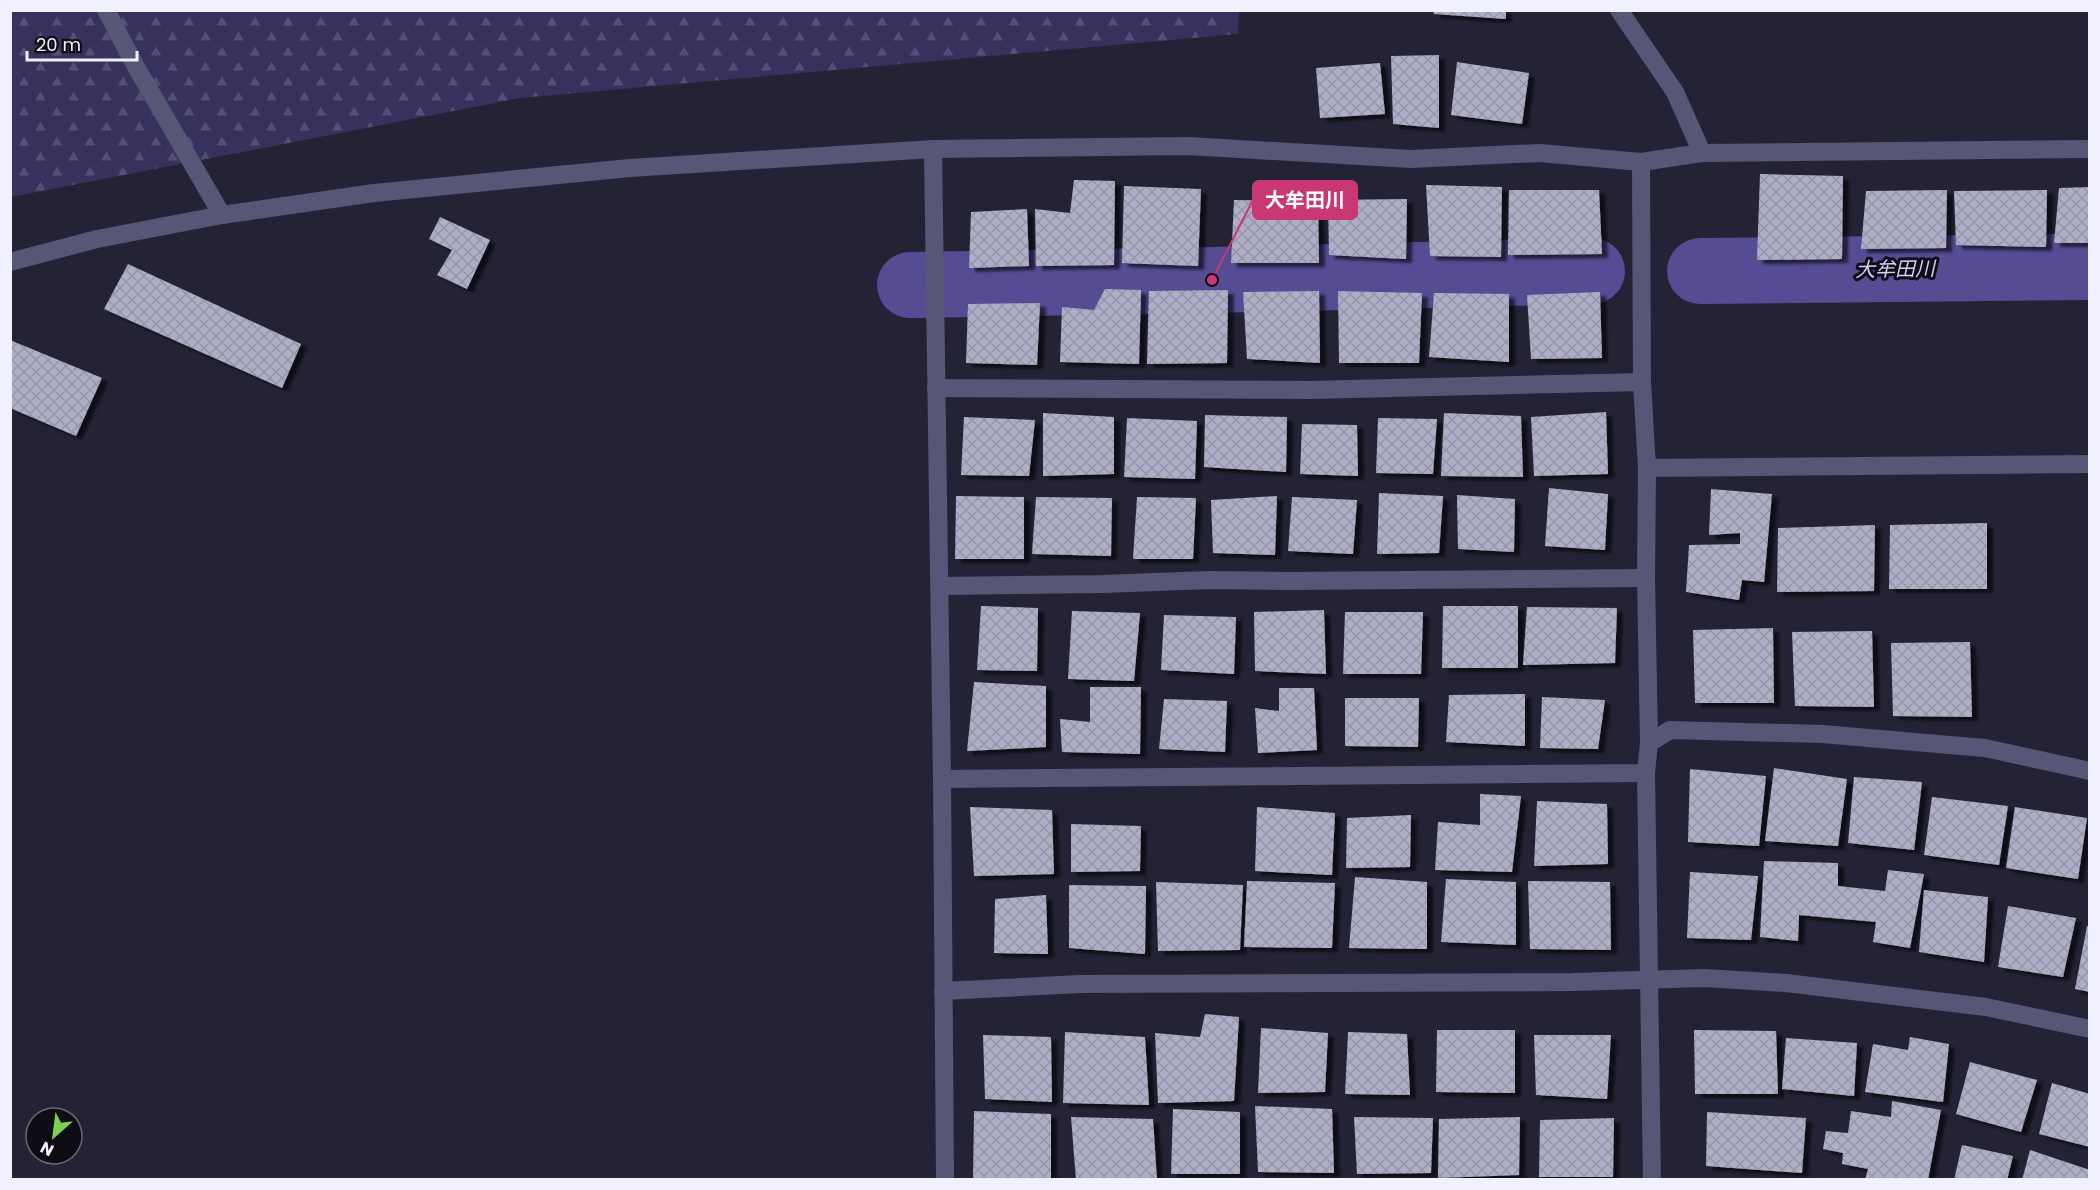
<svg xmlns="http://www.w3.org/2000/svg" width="2100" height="1190" viewBox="0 0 2100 1190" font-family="Poppins,'Noto Sans JP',sans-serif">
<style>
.forest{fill:url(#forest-firs)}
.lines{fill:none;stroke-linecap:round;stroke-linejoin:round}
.river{stroke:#554c94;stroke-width:66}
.building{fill:url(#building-cross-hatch);filter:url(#shadow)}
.minor{stroke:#585676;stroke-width:18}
.labels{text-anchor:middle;stroke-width:6;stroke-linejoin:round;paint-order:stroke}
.water-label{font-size:20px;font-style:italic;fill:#d2d1fa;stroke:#0e0d16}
.leader{fill:none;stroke:#c93873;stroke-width:2}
.callout-dot{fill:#c93873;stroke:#0e0d16;stroke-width:2}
.callout{fill:#c93873;stroke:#c93873;stroke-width:2}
.callout-label{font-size:20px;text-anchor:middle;font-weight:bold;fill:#fff}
</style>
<defs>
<pattern id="forest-firs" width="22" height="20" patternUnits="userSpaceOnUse" patternTransform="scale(1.5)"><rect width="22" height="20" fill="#36315d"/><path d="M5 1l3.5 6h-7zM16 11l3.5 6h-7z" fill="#544f75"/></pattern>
<pattern id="building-cross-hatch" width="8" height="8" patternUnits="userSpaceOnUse" patternTransform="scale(1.5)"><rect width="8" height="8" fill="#afaec7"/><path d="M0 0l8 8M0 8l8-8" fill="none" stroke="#9594a8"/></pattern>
<filter id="shadow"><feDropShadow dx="6" dy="4" stdDeviation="1.5" flood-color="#0009"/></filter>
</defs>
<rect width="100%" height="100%" fill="#242336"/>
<polygon class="forest" points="11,11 1239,11 1238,34 520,98 11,197"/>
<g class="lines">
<g class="river">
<polyline points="1700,271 2090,267"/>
<polyline points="910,285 1212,280 1592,271"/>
</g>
</g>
<g class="building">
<polygon points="1433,10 1506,10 1506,19 1434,14"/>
<polygon points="1439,55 1439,128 1393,124 1391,56"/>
<polygon points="1457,62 1529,73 1522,124 1451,115"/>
<polygon points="1380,63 1385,114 1320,118 1316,68"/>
<polygon points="1760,174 1843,176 1842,259 1757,260"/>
<polygon points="1074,180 1115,181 1114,265 1036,266 1035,209 1070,213"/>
<polygon points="1426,185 1502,187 1501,257 1430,256"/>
<polygon points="1124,186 1201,189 1198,266 1122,263"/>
<polygon points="2090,187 2090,243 2054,243 2059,188"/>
<polygon points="1509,190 1599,190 1602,254 1508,255"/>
<polygon points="1947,190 1946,248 1861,249 1866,191"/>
<polygon points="2047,190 2046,247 1956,245 1954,191"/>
<polygon points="1407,199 1406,259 1329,255 1328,200"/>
<polygon points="1234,200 1318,201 1319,263 1231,263"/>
<polygon points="1027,209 1029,266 969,268 971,212"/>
<polygon points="440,217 490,240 467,289 437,275 452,250 429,239"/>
<polygon points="128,264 301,344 282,388 104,309"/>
<polygon points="1105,289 1141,290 1139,364 1060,362 1062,307 1094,310"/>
<polygon points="1228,290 1227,363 1147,364 1149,291"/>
<polygon points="1319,291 1320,363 1247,359 1243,292"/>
<polygon points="1338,291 1422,293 1419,363 1339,363"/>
<polygon points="1600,292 1602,358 1531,359 1527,295"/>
<polygon points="1434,293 1509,294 1509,362 1429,357"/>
<polygon points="1040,303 1037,365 966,363 968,304"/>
<polygon points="10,340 102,378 76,436 10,408"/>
<polygon points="1606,412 1608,474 1534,476 1531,417"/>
<polygon points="1043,413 1114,417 1114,474 1043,476"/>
<polygon points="1444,413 1521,416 1523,477 1441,476"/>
<polygon points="1205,415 1287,417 1286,472 1204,467"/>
<polygon points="964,417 1035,420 1029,476 961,475"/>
<polygon points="1127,418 1197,421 1195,479 1124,477"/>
<polygon points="1378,418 1437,419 1433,474 1376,473"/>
<polygon points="1302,424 1357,425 1358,476 1300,474"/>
<polygon points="1549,488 1608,494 1605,550 1545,546"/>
<polygon points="1711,489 1772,494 1764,582 1742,580 1739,600 1686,592 1689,545 1740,544 1740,533 1709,535"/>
<polygon points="1379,493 1443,496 1439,553 1377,554"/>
<polygon points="1457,495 1515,499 1514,552 1458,549"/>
<polygon points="956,496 1024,497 1024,559 955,559"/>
<polygon points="1277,496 1275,555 1213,553 1211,500"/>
<polygon points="1036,497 1112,498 1111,556 1032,554"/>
<polygon points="1137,497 1196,498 1193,559 1133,559"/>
<polygon points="1292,497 1357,500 1353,554 1288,551"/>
<polygon points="1987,523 1987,589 1889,589 1890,525"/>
<polygon points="1875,525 1874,591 1777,592 1778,528"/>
<polygon points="981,606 1038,608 1037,671 977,670"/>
<polygon points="1443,606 1518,606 1518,668 1442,668"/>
<polygon points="1527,607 1617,608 1615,663 1523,665"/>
<polygon points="1324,610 1326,674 1255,671 1254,612"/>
<polygon points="1072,611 1140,613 1134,681 1068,679"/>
<polygon points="1345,612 1423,612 1421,674 1343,674"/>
<polygon points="1164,615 1236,617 1234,674 1161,670"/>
<polygon points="1773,628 1774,703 1695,703 1693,630"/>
<polygon points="1872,631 1874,707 1795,706 1792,632"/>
<polygon points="1970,642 1972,717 1893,716 1891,643"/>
<polygon points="974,682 1046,686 1046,747 967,751"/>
<polygon points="1090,687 1141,687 1140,754 1062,752 1060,719 1090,722"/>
<polygon points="1279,688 1314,688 1317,750 1258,753 1255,708 1279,711"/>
<polygon points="1525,694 1525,746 1446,742 1449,695"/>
<polygon points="1542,697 1605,700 1598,749 1540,748"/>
<polygon points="1345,698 1419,698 1418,747 1345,746"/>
<polygon points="1164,699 1227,701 1225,752 1159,749"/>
<polygon points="1774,768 1847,779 1838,846 1765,841"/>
<polygon points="1690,769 1766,776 1759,846 1688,842"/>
<polygon points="1854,777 1922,782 1914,850 1848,843"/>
<polygon points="1480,794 1521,796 1512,872 1435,870 1438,822 1480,825"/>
<polygon points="1932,797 2008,806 1999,865 1924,855"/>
<polygon points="1537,801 1607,804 1608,864 1534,866"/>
<polygon points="970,807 1052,810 1054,874 974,876"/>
<polygon points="1257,807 1335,813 1332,875 1255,871"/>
<polygon points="2015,807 2087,818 2078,879 2006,868"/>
<polygon points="1411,815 1410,867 1346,868 1347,818"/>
<polygon points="1071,824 1141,826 1140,871 1071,872"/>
<polygon points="1764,861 1838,863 1838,886 1885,891 1888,870 1924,874 1910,948 1873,942 1876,922 1799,915 1798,941 1760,937"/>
<polygon points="1690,872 1758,876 1751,940 1687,938"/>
<polygon points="1355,877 1427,882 1427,949 1349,948"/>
<polygon points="1446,879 1516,882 1516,945 1441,942"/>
<polygon points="1247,881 1335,883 1332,948 1244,947"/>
<polygon points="1528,881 1610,882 1611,950 1530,949"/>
<polygon points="1156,882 1243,885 1240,950 1158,951"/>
<polygon points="1069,885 1146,886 1145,954 1069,948"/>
<polygon points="1924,890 1988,897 1984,962 1919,952"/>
<polygon points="1046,895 1048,954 994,953 995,899"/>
<polygon points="2008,906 2076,918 2063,977 1998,967"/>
<polygon points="2087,926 2090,927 2090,992 2075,989"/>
<polygon points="1205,1014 1239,1017 1234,1101 1158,1103 1155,1033 1200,1037"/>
<polygon points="1261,1028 1328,1033 1325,1092 1258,1093"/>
<polygon points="1437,1030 1515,1030 1515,1093 1436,1092"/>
<polygon points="1694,1030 1776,1031 1778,1094 1695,1094"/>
<polygon points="1065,1032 1145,1037 1149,1105 1063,1103"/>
<polygon points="1348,1032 1407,1034 1410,1095 1345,1094"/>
<polygon points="983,1035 1051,1037 1052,1102 985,1099"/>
<polygon points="1534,1035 1611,1035 1607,1099 1536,1095"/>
<polygon points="1910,1037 1949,1044 1943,1102 1865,1092 1873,1044 1908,1050"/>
<polygon points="1786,1038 1857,1043 1854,1096 1782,1089"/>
<polygon points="1970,1062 2037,1080 2021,1132 1956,1114"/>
<polygon points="2052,1083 2090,1094 2090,1147 2039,1134"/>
<polygon points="1892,1101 1941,1110 1928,1180 1865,1180 1868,1169 1842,1164 1843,1153 1823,1149 1826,1131 1848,1133 1851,1111 1891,1117"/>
<polygon points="1255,1106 1332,1109 1334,1173 1258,1172"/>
<polygon points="1173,1109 1240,1112 1240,1174 1171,1174"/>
<polygon points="974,1111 1051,1114 1051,1180 973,1180"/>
<polygon points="1707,1112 1806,1118 1802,1173 1706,1166"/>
<polygon points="1071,1117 1153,1119 1157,1180 1076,1180"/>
<polygon points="1354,1117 1433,1118 1431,1173 1357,1174"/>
<polygon points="1520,1117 1519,1175 1438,1178 1439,1119"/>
<polygon points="1614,1118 1613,1177 1539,1177 1540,1120"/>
<polygon points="1962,1145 2013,1156 2007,1180 1954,1180"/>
<polygon points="2030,1150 2090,1170 2090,1180 2022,1180"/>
</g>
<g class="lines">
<g class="minor">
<polyline points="106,10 135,65 222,215"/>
<polyline points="1619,10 1675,92 1702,153"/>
<polyline points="933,149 942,779 945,1180"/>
<polyline points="10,262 97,239 222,215 374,193 630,168 933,149 1188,146 1411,159 1539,153 1641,162 1702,153 2090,149"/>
<polyline points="936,388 1309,390 1642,382"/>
<polyline points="1647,468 2090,464"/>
<polyline points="940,586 1103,584 1209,580 1289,581 1646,578"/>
<polyline points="1649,743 1670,730 1822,734 1985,748 2090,771"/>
<polyline points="1646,773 1652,1180"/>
<polyline points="942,779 1646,773 1649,743 1646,578 1647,468 1642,382 1641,162"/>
<polyline points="943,991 1080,984 1573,982 1705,978 1786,983 1986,1007 2090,1029"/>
</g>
</g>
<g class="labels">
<g class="water-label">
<text transform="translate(1895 269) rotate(-1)" y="7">大牟田川</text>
</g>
</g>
<path class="leader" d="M1212 280L1253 200"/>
<circle class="callout-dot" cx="1212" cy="280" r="6"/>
<rect class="callout" x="1253" y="181" width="104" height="38" rx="6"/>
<g class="callout-label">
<text x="1305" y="207">大牟田川</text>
</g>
<rect width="2100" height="1190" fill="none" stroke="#f1f0fe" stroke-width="24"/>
<g transform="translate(54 1136) rotate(208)"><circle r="28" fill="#0e0d16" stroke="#696873" stroke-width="1.5"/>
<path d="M0-4.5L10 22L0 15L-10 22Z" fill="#7cd154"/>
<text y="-9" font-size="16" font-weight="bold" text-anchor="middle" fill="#f1f0fe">N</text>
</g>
<path d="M27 51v9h110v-9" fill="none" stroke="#f1f0fe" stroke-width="3"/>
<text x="36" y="51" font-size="18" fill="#f1f0fe" stroke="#0e0d16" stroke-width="4.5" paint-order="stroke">20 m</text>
</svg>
